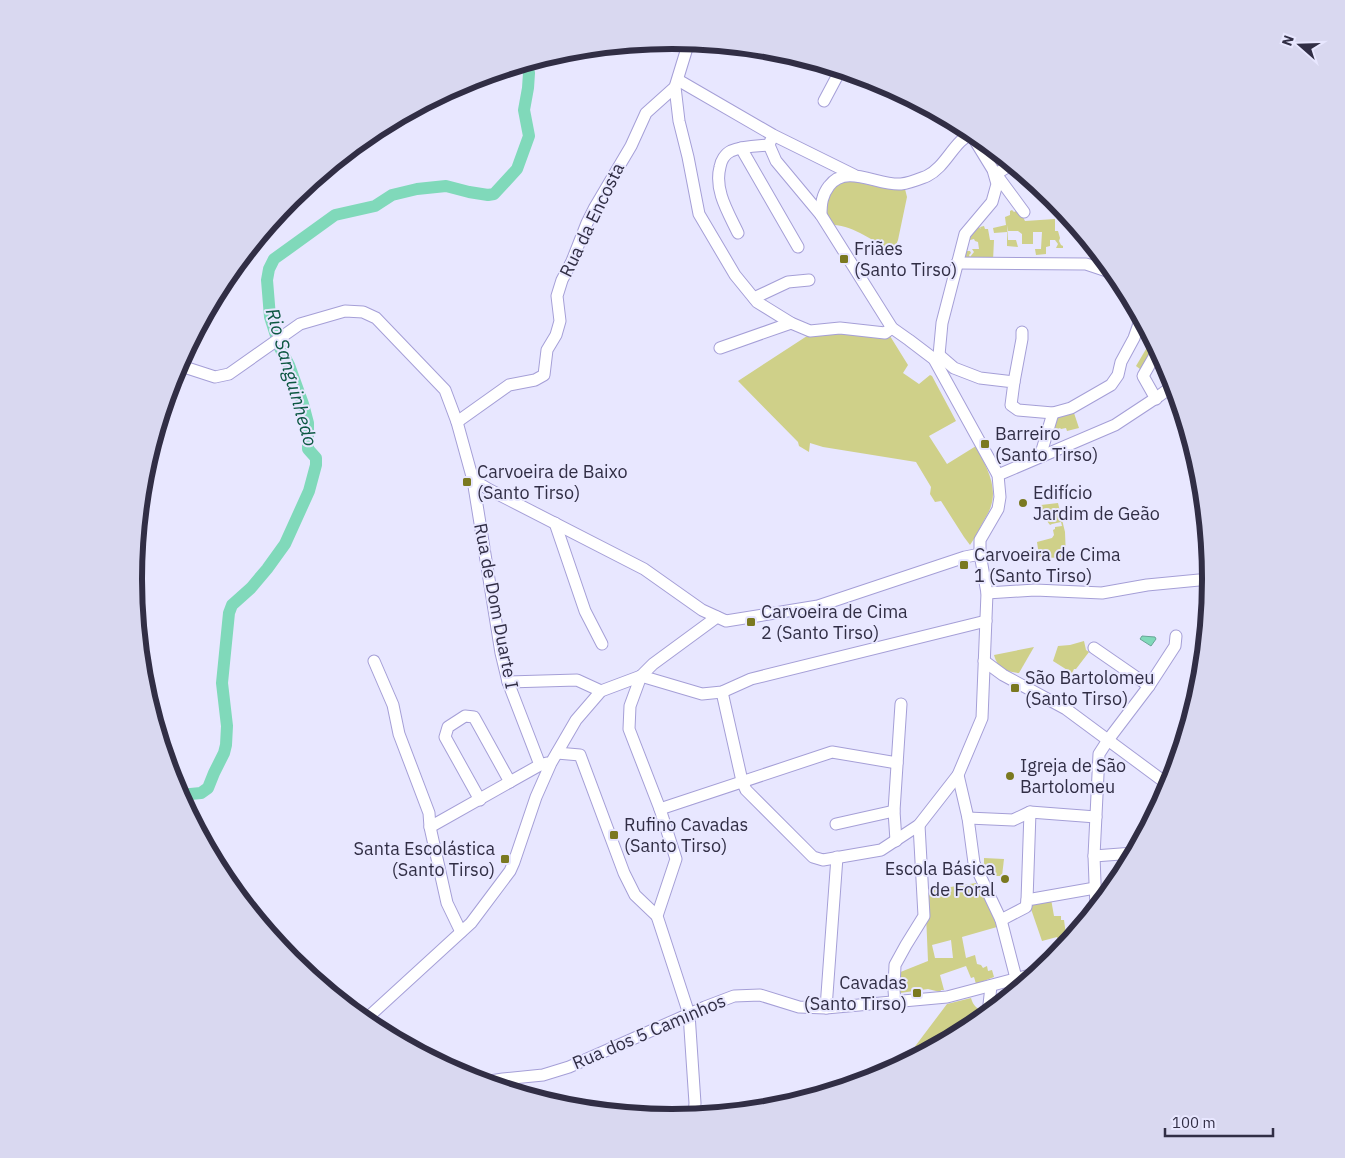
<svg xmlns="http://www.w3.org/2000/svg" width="1345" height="1158" viewBox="0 0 1345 1158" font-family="'IBM Plex Sans',sans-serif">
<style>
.green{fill:#cfd089;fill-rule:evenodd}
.water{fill:#80d9ba;stroke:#68a697}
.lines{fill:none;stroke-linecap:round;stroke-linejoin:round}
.river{stroke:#80d9ba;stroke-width:12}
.minor-casing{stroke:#a59fd7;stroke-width:13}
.minor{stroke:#fff;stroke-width:11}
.poi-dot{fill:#7a7920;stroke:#e8e7ff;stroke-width:2}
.labels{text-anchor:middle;stroke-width:4;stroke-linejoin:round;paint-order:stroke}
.street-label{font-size:18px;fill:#312e45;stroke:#e8e7ff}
.poi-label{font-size:18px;fill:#312e45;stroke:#e8e7ff;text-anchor:start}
.water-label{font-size:19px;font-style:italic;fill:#0c5742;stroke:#e8e7ff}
.rim{fill:none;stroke:#312e45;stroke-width:6}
</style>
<rect width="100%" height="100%" fill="#e8e7ff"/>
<g class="green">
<polygon points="992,148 1010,162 997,168 985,151"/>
<path d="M848,180L883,188L905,189L907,197L898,240L894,250C873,243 856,226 833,225L826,213L827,196L835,187Z"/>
<polygon points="1050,198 1056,200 1073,221 1069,221 1066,223 1064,223 1062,211 1049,207"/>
<polygon points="1012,210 1014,212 1016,211 1023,217 1025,221 1055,219 1055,231 1058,231 1060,238 1059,241 1061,245 1063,246 1063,248 1056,248 1058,244 1055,240 1050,240 1050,246 1046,247 1046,254 1036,255 1035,249 1041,249 1042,232 1033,232 1033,244 1022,244 1022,234 1018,231 1008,231 1007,225 1008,240 1016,240 1018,247 1007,246 1007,232 994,233 993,228 1006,225 1005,217 1010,215 1010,211"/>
<polygon points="984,226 985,229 988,229 990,240 994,240 993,261 965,259 962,250 968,249 966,251 970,251 971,253 969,255 970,257 974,252 972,249 979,249 978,242 975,241 974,239 966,241 974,231 979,227 981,229 980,227"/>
<path d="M838,332L890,336L908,365L903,373L919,384L930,375L932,376L956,421L929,436L947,464L976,446C985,465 998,485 991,506C989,513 985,518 982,524C978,531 975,538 970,545L964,537L941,501L935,502L930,494L931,487L916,462L823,447L810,443L809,452L799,446L798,442L738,381L807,336H816L820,334Z"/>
<polygon points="1152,339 1157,348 1144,372 1136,366"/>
<polygon points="1073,410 1079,428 1067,431 1066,428 1061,429 1060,428 1053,431 1053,420"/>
<polygon points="1058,503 1065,532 1066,558 1023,557 1021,554 1021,551 1038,549 1037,542 1052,538 1054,535 1053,530 1055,529 1055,527 1062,526 1061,522 1052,524 1050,525 1047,521 1043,521 1041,505"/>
<polygon points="1084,641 1086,650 1089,652 1076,669 1074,669 1072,673 1053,661 1058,646 1070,645"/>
<path d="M1034,647L1019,673C1007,672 997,668 994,655Z"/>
<polygon points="984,858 1004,859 1002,876 984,876"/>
<path d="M976,883L989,906L997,927L962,937L966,958L975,955L977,964L981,965L983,968L987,966L988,971L992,970L994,977L976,984L974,977L971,978L966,966L940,975L944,990H941L940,992L928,989L900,993L898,973L928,961L925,891ZM951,940L953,958H935L932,945Z"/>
<polygon points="1051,899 1054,916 1061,916 1061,920 1064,920 1066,935 1071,933 1072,938 1062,950 1057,937 1042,941 1031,909 1032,903"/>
<path d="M971,998C973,1004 975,1008 982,1010L981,1019L972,1027L901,1065L947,1004Z"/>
</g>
<polygon class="water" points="1142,636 1155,637 1156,639 1151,646 1140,639"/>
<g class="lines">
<polyline class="river" points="180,795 201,793 208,788 214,773 224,753 226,745 227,726 222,683 229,613 232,605 251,588 267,569 285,544 309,491 316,465 316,458 308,449 308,423 303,404 289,365 280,348 270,317 267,280 269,269 274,259 335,215 375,206 392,195 417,189 446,186 469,192 488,195 494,194 517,169 529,136 524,110 528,88 529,73 525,63"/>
<g class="minor-casing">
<g id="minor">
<polyline points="678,80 773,135 854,175"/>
<polyline points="675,87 679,121 688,157 699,214 735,275 757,302 791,323 810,331 840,328 885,333 892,328"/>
<polyline points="824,101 841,69"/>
<polyline points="771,140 769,145 776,161 821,215"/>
<polyline points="741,148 798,247"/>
<polyline points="996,174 1024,212"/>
<polyline points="996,174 1012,164"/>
<path d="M738,233C728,212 714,190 720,167C721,161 725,154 731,151C742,146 757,146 769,145"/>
<polyline points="957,263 1086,264 1116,274"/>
<polyline points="754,298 788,282 809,280"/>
<polyline points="720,348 791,323"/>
<polyline points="939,355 954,368 980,378 1014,382 1011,405 1018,410 1053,413 1071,408 1111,385 1118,375 1121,362 1134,338 1141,318"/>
<polyline points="934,359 939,355 942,323 965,234 992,202 997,184 993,170 971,134"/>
<polyline points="178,365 215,377 229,374 300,324 345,311 363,312 376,318 445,390 457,422 473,480 490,490 644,569 702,610 726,621 818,606 965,557 980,554"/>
<polyline points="1014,382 1022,339 1022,332"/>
<polyline points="1156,399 1143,376 1158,350"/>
<polyline points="457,422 509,385 535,380 544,375 547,350 556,335 560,321 557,296 562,280 572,261 587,223 595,207 631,146 646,113 675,87 687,48 685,41"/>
<polyline points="1043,456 1042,450 1053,413"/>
<polyline points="998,475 1115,425 1159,396 1174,385"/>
<polyline points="473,480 501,653 508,682 540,765"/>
<polyline points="555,523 585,611 602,644"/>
<polyline points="987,593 1035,590 1102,593 1147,585 1199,580"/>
<polyline points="1094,648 1149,686"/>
<polyline points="374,661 393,705 399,734 429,813 430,827 447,903 461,932"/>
<polyline points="984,661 1003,675 1066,709 1170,786"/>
<polyline points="641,676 702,694 722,692 751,679 986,621"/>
<polyline points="508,682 577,680 601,691"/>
<path d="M722,692L742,781L746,790L813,857L823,860L881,850L919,825L958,775L982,718L987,593L980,554V540L998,509L1000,497L998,475L934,359L909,340L892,328L821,215C821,204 822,195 829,186C846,163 878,186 901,184C910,183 919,179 927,176C947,166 953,141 974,132"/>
<polyline points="557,753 580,755 624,873 635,895 657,916"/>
<polyline points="958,775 968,818 974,863 1001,920 1016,978"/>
<polyline points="480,800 445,737 448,727 465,716 474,717 510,782"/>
<polyline points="660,809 832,752 897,763"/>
<polyline points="968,818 1013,820 1030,812 1096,817"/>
<polyline points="836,824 894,811"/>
<polyline points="430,827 540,765 547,763"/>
<polyline points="896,841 894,811 901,704"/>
<polyline points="1094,856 1134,853"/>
<polyline points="1027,900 1030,812"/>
<polyline points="1096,909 1094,856 1099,754 1108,740 1149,686 1175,646 1176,636"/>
<polyline points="1001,920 1026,907 1027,900 1095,888"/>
<polyline points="895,1003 894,990 895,965 906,945 924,916 919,825"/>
<polyline points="826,1008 837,857"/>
<polyline points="988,1014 991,986"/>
<polyline points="365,1020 471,923 510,871 514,862 536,797 551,763 576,720 601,691 641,676"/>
<polyline points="484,1082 503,1079 543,1075 569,1067 705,1007 734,996 760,995 799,1007 826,1008 947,997 1038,973"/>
<polyline points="694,1116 695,1103 689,1014 657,916 676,859 660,809 629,729 630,706 641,676 653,664 717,617"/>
</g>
</g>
<use href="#minor" class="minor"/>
</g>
<g class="poi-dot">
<rect x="839" y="254" width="10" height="10" rx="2.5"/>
<rect x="980" y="439" width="10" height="10" rx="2.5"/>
<rect x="462" y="477" width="10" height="10" rx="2.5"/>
<circle cx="1023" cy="503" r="5"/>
<rect x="959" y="560" width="10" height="10" rx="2.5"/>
<rect x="746" y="617" width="10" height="10" rx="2.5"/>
<rect x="1010" y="683" width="10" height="10" rx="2.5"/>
<circle cx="1010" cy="776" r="5"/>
<rect x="609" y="830" width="10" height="10" rx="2.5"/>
<rect x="500" y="854" width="10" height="10" rx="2.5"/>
<circle cx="1005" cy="879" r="5"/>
<rect x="912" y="988" width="10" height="10" rx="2.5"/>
</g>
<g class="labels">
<g class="street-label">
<text transform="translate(592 220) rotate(-64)" y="6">Rua da Encosta</text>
<text transform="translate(496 606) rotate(79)" y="6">Rua de Dom Duarte I</text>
<text transform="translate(649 1032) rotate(-23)" y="6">Rua dos 5 Caminhos</text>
</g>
<g class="poi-label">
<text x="854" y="255">Friães<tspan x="854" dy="21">(Santo Tirso)</tspan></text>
<text x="995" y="440">Barreiro<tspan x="995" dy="21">(Santo Tirso)</tspan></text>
<text x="477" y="478">Carvoeira de Baixo<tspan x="477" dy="21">(Santo Tirso)</tspan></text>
<text x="1033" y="499">Edifício<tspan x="1033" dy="21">Jardim de Geão</tspan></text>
<text x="974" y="561">Carvoeira de Cima<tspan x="974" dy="21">1 (Santo Tirso)</tspan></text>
<text x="761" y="618">Carvoeira de Cima<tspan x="761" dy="21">2 (Santo Tirso)</tspan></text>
<text x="1025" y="684">São Bartolomeu<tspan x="1025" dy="21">(Santo Tirso)</tspan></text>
<text x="1020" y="772">Igreja de São<tspan x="1020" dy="21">Bartolomeu</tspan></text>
<text x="624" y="831">Rufino Cavadas<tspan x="624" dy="21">(Santo Tirso)</tspan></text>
<text x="495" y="855" text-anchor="end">Santa Escolástica<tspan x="495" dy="21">(Santo Tirso)</tspan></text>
<text x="995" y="875" text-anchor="end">Escola Básica<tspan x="995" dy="21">de Foral</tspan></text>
<text x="907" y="989" text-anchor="end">Cavadas<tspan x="907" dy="21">(Santo Tirso)</tspan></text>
</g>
<g class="water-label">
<text transform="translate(292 377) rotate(74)" y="7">Rio Sanguinhedo</text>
</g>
</g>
<path d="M0 0H1345V1158H0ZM142 579a530 530 0 1 1 1060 0a530 530 0 1 1-1060 0Z" fill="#d9d8f0" fill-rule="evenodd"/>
<path class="rim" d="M142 579a530 530 0 1 1 1060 0a530 530 0 1 1-1060 0Z"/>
<g transform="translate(1300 45) rotate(290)" stroke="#e8e7ff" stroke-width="4" paint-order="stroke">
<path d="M0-4L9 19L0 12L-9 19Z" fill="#312e45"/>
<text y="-8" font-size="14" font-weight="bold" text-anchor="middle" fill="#312e45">N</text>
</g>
<path d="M1165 1128v8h108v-8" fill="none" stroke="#312e45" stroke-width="2.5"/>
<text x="1172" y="1128" font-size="15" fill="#312e45" stroke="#e8e7ff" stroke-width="4" paint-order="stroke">100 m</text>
</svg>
